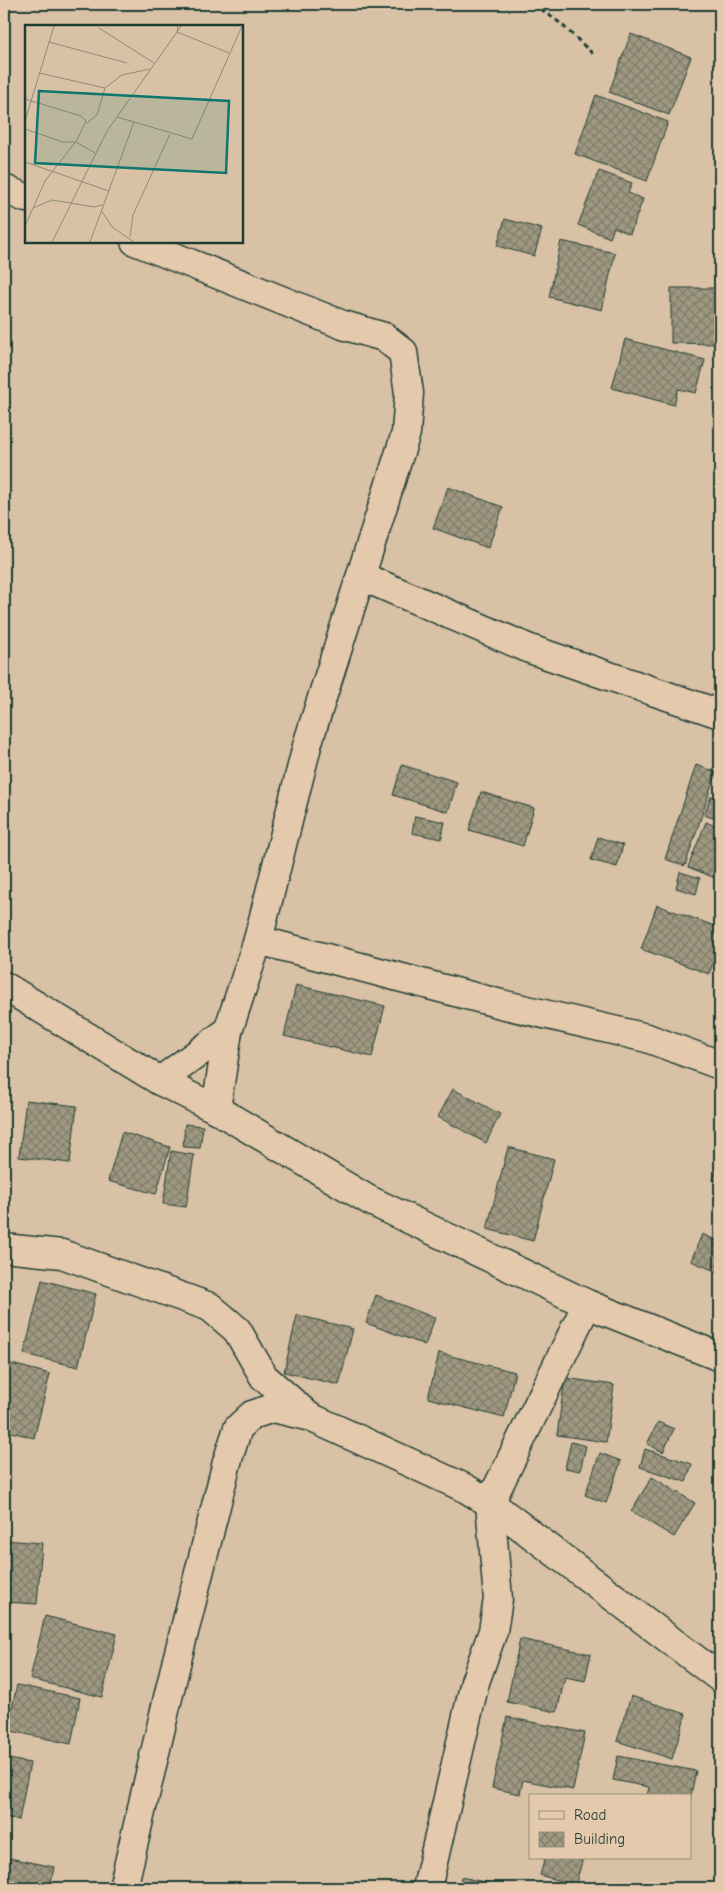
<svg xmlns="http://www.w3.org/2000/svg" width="724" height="1892" viewBox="0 0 724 1892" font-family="'Comic Neue',sans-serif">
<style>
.building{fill:url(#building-cross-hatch);stroke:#1f3d34}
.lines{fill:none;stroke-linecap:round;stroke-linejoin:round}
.minor-casing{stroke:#1f3d34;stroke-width:31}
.path{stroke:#1f3d34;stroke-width:3;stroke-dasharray:5 4;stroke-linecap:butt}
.minor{stroke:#e4c9ac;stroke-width:28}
.inset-road{fill:none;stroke:#8e8c78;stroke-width:1}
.view{fill:#0f766e;fill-opacity:0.15;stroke:#0f766e;stroke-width:2.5}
.inset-edge{fill:none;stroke:#1f3d34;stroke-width:2.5}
</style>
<defs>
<pattern id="building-cross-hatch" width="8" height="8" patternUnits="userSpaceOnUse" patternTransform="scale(1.25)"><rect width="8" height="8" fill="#9f9881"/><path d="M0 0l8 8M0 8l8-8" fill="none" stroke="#817d6a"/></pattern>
</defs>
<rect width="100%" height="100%" fill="#d8c1a5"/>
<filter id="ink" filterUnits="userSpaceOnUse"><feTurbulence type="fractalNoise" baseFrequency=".02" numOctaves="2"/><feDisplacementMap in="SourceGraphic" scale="10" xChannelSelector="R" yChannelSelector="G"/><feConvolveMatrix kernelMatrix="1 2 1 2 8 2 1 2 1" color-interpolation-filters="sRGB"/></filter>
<g filter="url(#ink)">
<g class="building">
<polygon points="631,34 691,57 669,115 609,92"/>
<polygon points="596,95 668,122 647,181 575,154"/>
<polygon points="599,171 632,183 628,193 643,199 630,234 614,227 610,238 578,225"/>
<polygon points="505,219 542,229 534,256 497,246"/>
<polygon points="561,241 615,253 602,310 549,297"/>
<polygon points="671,288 720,288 720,344 671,343"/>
<polygon points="625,339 705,360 696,393 678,389 674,405 612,388"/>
<polygon points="448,487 503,507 488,548 433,528"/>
<polygon points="402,765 457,782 448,812 393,795"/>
<polygon points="696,765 716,772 685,866 665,859"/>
<polygon points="481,792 534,808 523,846 469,830"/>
<polygon points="711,796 719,799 713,818 704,815"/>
<polygon points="415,816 445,822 441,839 412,833"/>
<polygon points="706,822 720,828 720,880 688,867"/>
<polygon points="598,837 623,845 617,867 591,860"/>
<polygon points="680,872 700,878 696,894 676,888"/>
<polygon points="657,905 720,928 720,943 709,974 641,949"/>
<polygon points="296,985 385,1006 372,1057 284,1036"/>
<polygon points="453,1089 500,1114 486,1143 438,1117"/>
<polygon points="26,1100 77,1106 70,1163 19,1157"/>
<polygon points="185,1124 203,1126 200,1148 183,1147"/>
<polygon points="122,1132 170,1147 156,1194 108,1181"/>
<polygon points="508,1147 554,1159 533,1241 487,1229"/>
<polygon points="171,1151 194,1155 186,1207 163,1204"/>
<polygon points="720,1157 720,1182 713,1180"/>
<polygon points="702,1234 720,1242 720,1273 691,1261"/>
<polygon points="42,1280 96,1294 78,1367 24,1354"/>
<polygon points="376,1295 435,1318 425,1345 366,1323"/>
<polygon points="297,1315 353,1329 339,1385 284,1372"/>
<polygon points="439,1353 515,1372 504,1418 428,1398"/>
<polygon points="4,1362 50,1374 34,1438 4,1430"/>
<polygon points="565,1378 614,1385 606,1442 557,1435"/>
<polygon points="658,1422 674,1429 663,1452 647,1444"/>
<polygon points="571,1442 586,1446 580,1471 565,1468"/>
<polygon points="645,1449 692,1464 686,1482 640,1467"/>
<polygon points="600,1453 621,1461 606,1503 585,1495"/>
<polygon points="652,1477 695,1503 674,1537 631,1511"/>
<polygon points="4,1540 42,1543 37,1604 4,1602"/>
<polygon points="720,1559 720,1581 715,1580"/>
<polygon points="45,1616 117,1634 102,1697 30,1679"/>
<polygon points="520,1639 591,1654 585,1681 565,1677 557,1712 507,1702"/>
<polygon points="17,1685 80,1698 71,1744 7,1730"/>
<polygon points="631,1696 686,1714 672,1759 617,1741"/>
<polygon points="507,1717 585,1733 573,1790 523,1780 520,1794 492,1788"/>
<polygon points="618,1756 696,1771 690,1799 690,1796 647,1796 649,1787 613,1780"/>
<polygon points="4,1758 30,1763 19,1820 4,1817"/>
<polygon points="4,1857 54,1867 50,1888 4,1888"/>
<polygon points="545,1858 583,1858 575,1886 540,1875"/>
<polygon points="461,1877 511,1888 459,1888"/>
</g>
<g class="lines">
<g class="minor-casing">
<g id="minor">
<polyline points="4,189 26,198"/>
<polyline points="135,241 343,325 384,337 403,352 409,393 406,433 308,742 258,940 228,1031 216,1109"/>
<polyline points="361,576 530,649 720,714"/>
<polyline points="258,940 501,1004 647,1038 720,1065"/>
<polyline points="4,986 160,1081 216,1109 369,1200 587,1304 720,1357"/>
<polyline points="160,1081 228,1031"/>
<polyline points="4,1248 62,1254 210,1307 237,1330 264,1377 305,1413"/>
<polyline points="123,1888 175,1668 227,1462 238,1428 252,1415 273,1408 310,1417 465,1488 490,1503 720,1678"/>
<polyline points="427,1888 475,1682 493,1631 498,1599 490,1503 587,1304"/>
</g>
</g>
<polyline class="path" points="534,4 560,23 594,55"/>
<use href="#minor" class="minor"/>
</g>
</g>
<g transform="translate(25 25)">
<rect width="218" height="218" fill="#d8c1a5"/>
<path class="inset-road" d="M156,1L152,7L204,28M74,3L129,38M24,17L102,38M14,48L80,63L97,50L125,44M0,74L56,91L61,96L52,115L20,156L0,201M92,92L167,114L217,1M0,96L29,1M62,98L72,90L80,63M0,104L38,117H51L70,128M0,137L84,166M8,183L27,175L69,182L77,180M76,185L87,202L109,217M105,212L108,190L145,109M27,217L82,106L152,7L153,1M65,217L109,97"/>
<path class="view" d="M14,66L204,76L201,148L10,138Z"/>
<rect width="218" height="218" class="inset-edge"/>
</g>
<rect width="724" height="1892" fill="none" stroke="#e4c9ac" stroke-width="20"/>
<rect x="10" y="10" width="704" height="1872" fill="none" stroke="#1f3d34" stroke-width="2" filter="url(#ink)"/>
<rect x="529" y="1794" width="162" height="65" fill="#e4c9ac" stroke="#95917c"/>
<rect x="539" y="1811" width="25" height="8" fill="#e4c9ac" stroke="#95917c"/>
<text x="574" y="1820" font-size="15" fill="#1f3d34">Road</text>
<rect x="539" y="1832" width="25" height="15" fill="url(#building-cross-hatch)" stroke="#95917c"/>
<text x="574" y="1844" font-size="15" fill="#1f3d34">Building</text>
</svg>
